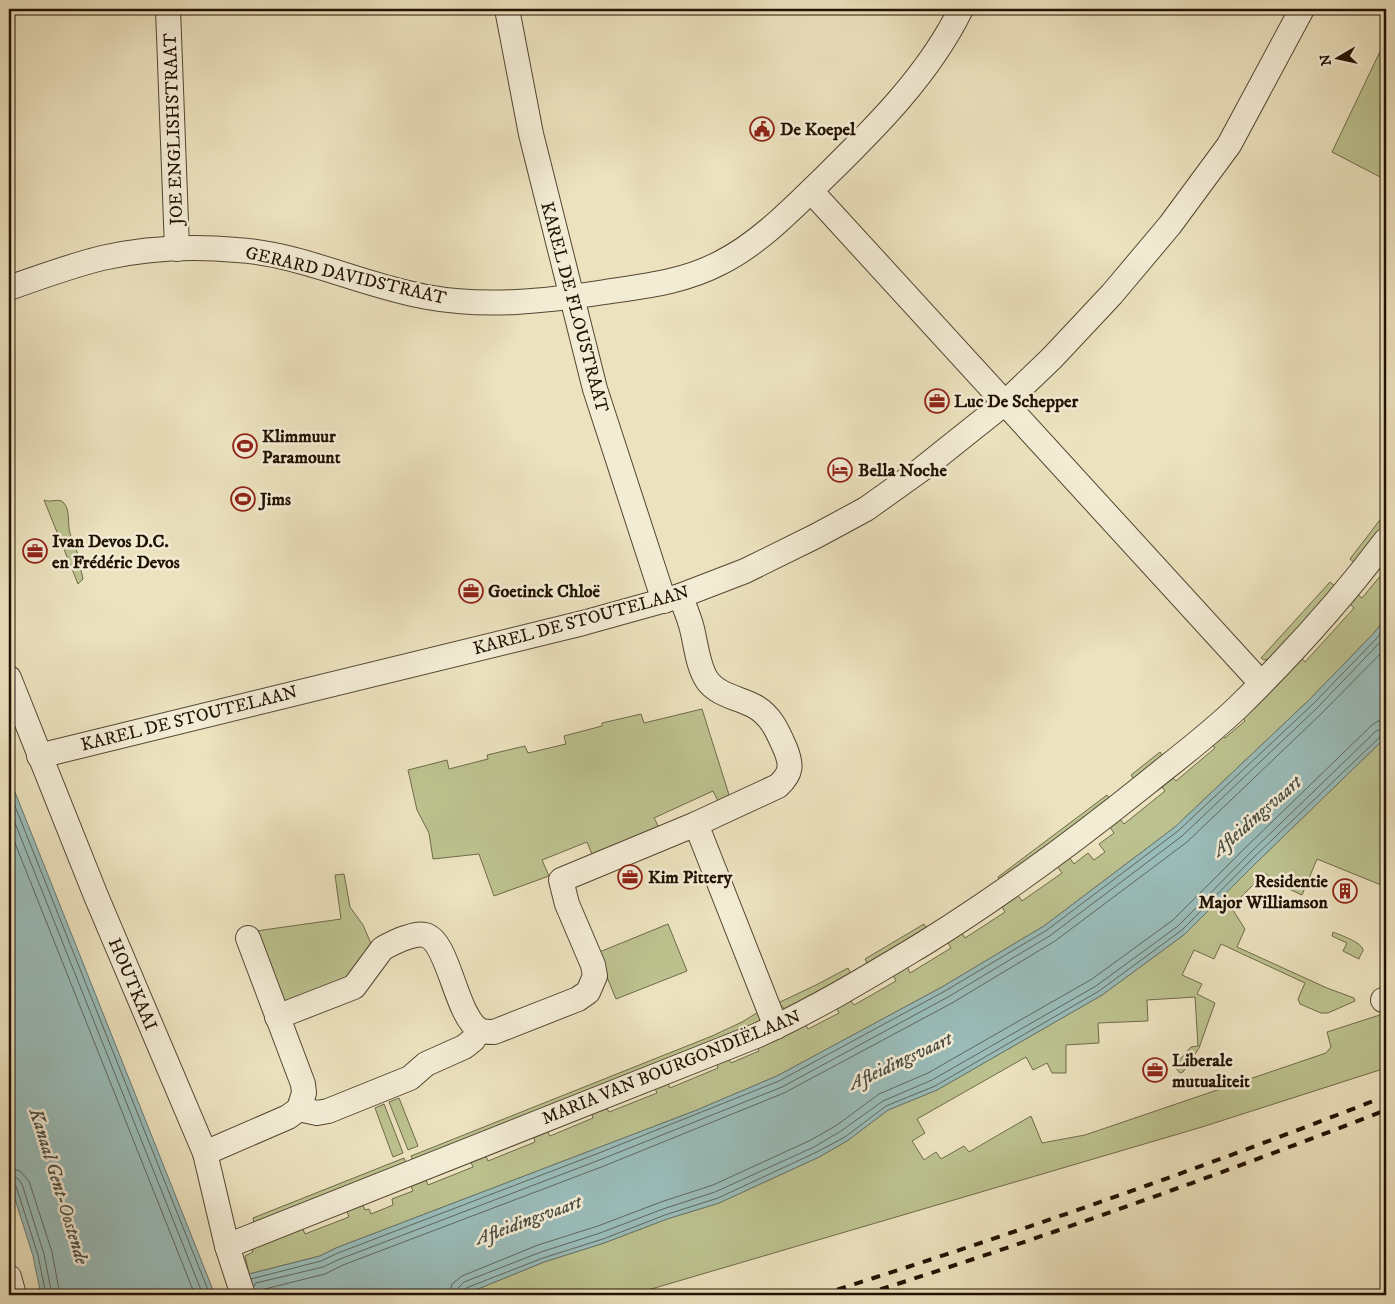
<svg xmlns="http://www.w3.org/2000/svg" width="1395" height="1304" viewBox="0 0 1395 1304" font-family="'IM FELL DW Pica',serif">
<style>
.green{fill:#bcc28f;stroke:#6f6a49}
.water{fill:#9abcb9;stroke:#6a7870}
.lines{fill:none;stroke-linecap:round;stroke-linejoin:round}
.shore{stroke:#5e675e;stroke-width:1}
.minor-casing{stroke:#544632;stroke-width:26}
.minor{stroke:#f3ecd5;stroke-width:24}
.rail{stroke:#221203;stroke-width:4;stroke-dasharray:9 9;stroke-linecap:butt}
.labels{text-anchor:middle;stroke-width:5;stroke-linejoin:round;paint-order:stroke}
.street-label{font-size:18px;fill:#221203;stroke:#f3ecd5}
.poi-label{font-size:18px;font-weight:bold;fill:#221203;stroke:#f3ecd5;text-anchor:start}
.water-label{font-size:19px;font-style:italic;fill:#4c4e43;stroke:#f3ecd5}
</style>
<rect width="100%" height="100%" fill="#ece2be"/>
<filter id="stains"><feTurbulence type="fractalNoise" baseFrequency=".004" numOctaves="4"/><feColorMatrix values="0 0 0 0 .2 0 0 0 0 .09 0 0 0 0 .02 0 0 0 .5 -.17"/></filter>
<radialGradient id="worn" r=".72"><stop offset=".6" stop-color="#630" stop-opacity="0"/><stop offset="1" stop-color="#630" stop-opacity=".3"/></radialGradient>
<g class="green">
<polygon points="1386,39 1386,180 1332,152"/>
<path d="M44,500C50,503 58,498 63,502C71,510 67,523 70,533C71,540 76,545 77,552C79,561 81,570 83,579L78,584Z"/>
<polygon points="1386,512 1386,525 1356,564 1350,559"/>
<polygon points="1386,569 1386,618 1373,634 1309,700 1175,827 1044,926 942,987 777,1076 697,1110 336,1248 320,1256 249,1274 245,1256 253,1252 251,1247 302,1227 305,1234 349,1217 346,1209 362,1203 365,1210 369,1209 371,1214 393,1205 392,1199 413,1191 410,1184 425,1178 428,1185 473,1167 470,1160 485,1154 488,1161 535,1142 533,1134 546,1129 550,1136 593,1118 591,1111 605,1105 609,1112 657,1093 654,1086 667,1081 670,1088 718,1068 716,1060 727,1056 731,1063 759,1051 756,1044 804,1022 808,1029 839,1013 835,1006 849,998 854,1005 896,981 892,973 906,964 910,973 951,948 947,941 961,932 965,938 1005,912 1001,905 1017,894 1022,901 1062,873 1057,866 1069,857 1074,864 1088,853 1094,860 1105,852 1099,844 1114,833 1109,826 1119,818 1124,824 1165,791 1160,784 1171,776 1176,781 1215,748 1210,742 1220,732 1225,738 1245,721 1240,715 1300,656 1305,662 1354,608 1348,602 1356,593 1362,598"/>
<polygon points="1330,582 1336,587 1270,659 1264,660 1261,658"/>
<polygon points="702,709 730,798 720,805 713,791 654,818 662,833 594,859 587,842 542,860 549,876 494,896 479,854 433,859 429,833 417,810 408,770 447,760 449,769 488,759 487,755 525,746 528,753 566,744 564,736 602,726 602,723 641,714 644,723"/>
<polygon points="1386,737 1386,887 1317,859 1302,895 1278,884 1265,873 1231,907 1245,929 1237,947 1327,988 1354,998 1355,1001 1328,1013 1321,1013 1300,1004 1298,999 1305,983 1221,944 1214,959 1194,950 1182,975 1202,984 1197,994 1215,1003 1199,1048 1183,1072 1180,1073 1174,1066 1191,1047 1198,1046 1195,997 1147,1000 1148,1021 1098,1023 1099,1043 1066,1045 1066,1073 1052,1073 1047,1063 1033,1070 1026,1057 917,1119 925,1133 912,1141 924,1160 936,1152 941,1159 964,1146 969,1152 1031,1116 1042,1143 1085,1135 1326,1053 1331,1047 1327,1032 1386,1013 1386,1068 1202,1127 631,1295 463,1295 544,1262 604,1243 667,1219 719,1203 819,1157 847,1141 888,1110 937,1090 1102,995 1185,934 1257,862"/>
<polygon points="1160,752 1164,757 1135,781 1131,775"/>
<polygon points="1107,795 1111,801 1001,882 998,877"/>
<polygon points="344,874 350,907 363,925 372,946 349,977 287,1001 283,999 256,931 341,919 335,875"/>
<polygon points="668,924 687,971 616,999 597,953"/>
<polygon points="924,924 928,931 869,966 865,959"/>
<path d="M1333,932C1340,935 1364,943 1363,951C1362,952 1359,958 1359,959L1343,951L1347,943L1332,936Z"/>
<polygon points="848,968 852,976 786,1010 778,1003 816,985"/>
<polygon points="760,1011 761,1017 759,1022 414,1162 411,1156 712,1036 742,1022"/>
<polygon points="399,1098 418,1146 408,1150 389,1102"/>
<polygon points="384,1104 403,1153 393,1157 375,1108"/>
<polygon points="404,1158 407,1165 255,1226 253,1218"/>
</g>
<g class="water">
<polygon points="1386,618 1386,737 1257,862 1185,934 1102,995 937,1090 888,1110 847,1141 819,1157 719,1203 667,1219 604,1243 544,1262 463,1295 228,1295 236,1292 249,1274 320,1256 336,1248 697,1110 777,1076 942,987 1044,926 1175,827 1309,700 1373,634"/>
<polygon points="9,777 215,1295 41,1295 33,1256 9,1180"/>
</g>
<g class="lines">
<g class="shore">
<polyline points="9,791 210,1295"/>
<polyline points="9,808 203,1295"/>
<polyline points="9,828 195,1295"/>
<polyline points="9,1168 20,1171 29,1181 52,1252 60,1295"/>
<polyline points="9,1176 16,1177 22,1184 44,1254 52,1295"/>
<polyline points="9,1182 13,1183 16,1186 38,1255 46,1295"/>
<polyline points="251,1279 321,1261 338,1253 599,1153 779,1081 945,991 1047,930 1178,831 1313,704 1377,638 1386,626"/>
<polyline points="254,1286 256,1283 323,1267 340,1259 602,1159 782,1087 948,997 1051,935 1182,836 1317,708 1386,636"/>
<polyline points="257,1295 261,1290 325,1274 343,1265 604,1166 784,1093 952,1003 1055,941 1187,842 1322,713 1386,648"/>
<polyline points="449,1295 452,1284 462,1276 538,1245 598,1226 661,1202 713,1185 811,1140 837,1125 879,1094 928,1073 1092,979 1173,920 1244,849 1371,726 1378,721 1386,720"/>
<polyline points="457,1295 458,1288 464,1282 541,1252 600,1233 663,1209 715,1192 814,1147 841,1131 883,1101 932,1080 1096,986 1178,926 1249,854 1376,731 1386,728"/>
<polyline points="463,1295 463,1291 466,1288 543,1258 603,1239 665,1215 718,1198 817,1152 845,1137 886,1106 935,1086 1099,991 1182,930 1253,858 1381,736 1386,734"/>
</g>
<g class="minor-casing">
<g id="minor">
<polyline points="168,9 177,249"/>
<polyline points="507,9 531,134 595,389 664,601"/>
<polyline points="811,191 1261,683"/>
<path d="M9,288C40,277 70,266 102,258C146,248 193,246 237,250C302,254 363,286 427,297C486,308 546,301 605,292C645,286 684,282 720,263C760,243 794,207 825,177C877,126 929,74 961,9"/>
<path d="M680,596C684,605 688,615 691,625C696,642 697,665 707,680C717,695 739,698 754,706C771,715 778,732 785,748C792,765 792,773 778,786L696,824L776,1027"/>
<polyline points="9,678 96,896 205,1153 227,1246 243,1295"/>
<polyline points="39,756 583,623 680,596 745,571 816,536 866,509 922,469 1006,402 1052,358 1112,294 1170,225 1229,145 1302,9"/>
<polyline points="248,938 303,1084 304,1093 299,1109"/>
<polyline points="1383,1000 1386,999"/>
<path d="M277,1017L354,987L382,949C388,945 395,942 402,939C409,937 417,933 425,935C449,941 455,1014 479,1030C483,1032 489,1032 494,1032L578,999L588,992L595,976L593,965L567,904L561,880L696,824"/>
<polyline points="205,1153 288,1117 299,1109 317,1113 328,1111 410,1078 426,1064 464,1047 473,1040 479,1030"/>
<path d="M227,1246L756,1036C814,1010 868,977 923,944C1002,895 1075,841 1147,783C1178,758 1210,734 1238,707C1291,655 1341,600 1386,540"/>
<polyline points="9,1277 14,1295"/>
</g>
</g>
<use href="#minor" class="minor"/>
<g class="rail">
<path d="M820,1295C1011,1235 1200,1169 1386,1096"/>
<path d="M863,1295C1039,1239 1214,1177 1386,1110"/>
</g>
</g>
<defs>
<g id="civic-ring" transform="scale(1.25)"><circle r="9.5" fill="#f3ecd5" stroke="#8f2418" stroke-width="1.5"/><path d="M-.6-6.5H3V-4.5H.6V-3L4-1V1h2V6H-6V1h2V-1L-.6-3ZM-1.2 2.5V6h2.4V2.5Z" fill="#8f2418"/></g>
<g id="office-ring" transform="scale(1.25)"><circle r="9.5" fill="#f3ecd5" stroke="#8f2418" stroke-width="1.5"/><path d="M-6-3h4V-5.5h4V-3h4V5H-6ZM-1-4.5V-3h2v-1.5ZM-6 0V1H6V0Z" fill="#8f2418"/></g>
<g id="stadium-ring" transform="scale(1.25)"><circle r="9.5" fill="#f3ecd5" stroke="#8f2418" stroke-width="1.5"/><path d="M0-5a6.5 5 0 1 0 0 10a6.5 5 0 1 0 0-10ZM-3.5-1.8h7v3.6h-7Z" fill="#8f2418"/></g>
<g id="hotel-ring" transform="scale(1.25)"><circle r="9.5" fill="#f3ecd5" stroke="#8f2418" stroke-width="1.5"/><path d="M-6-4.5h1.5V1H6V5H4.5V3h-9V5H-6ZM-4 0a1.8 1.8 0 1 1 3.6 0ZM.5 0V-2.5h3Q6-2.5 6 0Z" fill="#8f2418"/></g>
<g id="building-ring" transform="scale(1.25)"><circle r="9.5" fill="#f3ecd5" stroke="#8f2418" stroke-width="1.5"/><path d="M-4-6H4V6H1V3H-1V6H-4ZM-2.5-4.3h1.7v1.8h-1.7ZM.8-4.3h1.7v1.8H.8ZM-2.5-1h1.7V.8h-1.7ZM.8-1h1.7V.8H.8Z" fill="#8f2418"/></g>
</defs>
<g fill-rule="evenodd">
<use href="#civic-ring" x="762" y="129"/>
<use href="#office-ring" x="937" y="401"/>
<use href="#stadium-ring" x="245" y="446"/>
<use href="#hotel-ring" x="840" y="470"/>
<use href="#stadium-ring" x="243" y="499"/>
<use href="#office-ring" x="35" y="551"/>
<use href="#office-ring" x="471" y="591"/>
<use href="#office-ring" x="630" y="877"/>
<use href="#building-ring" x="1345" y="891"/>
<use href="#office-ring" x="1155" y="1070"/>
</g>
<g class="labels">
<g class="street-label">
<text transform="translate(173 129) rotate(-92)" y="6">JOE ENGLISHSTRAAT</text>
<text transform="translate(346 275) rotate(13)" y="6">GERARD DAVIDSTRAAT</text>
<text transform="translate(575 307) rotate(75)" y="6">KAREL DE FLOUSTRAAT</text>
<text transform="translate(581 620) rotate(-15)" y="6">KAREL DE STOUTELAAN</text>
<text transform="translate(189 718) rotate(-14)" y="6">KAREL DE STOUTELAAN</text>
<text transform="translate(133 984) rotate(67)" y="6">HOUTKAAI</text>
<text transform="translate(671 1067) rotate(-22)" y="6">MARIA VAN BOURGONDIËLAAN</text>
</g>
<g class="poi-label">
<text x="780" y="135">De Koepel</text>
<text x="954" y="407">Luc De Schepper</text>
<text x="262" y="442">Klimmuur<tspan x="262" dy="21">Paramount</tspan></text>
<text x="858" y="476">Bella Noche</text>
<text x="260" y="505">Jims</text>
<text x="52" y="547">Ivan Devos D.C.<tspan x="52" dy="21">en Frédéric Devos</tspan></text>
<text x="488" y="597">Goetinck Chloë</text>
<text x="648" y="883">Kim Pittery</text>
<text x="1328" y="887" text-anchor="end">Residentie<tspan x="1328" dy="21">Major Williamson</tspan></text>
<text x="1172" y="1066">Liberale<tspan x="1172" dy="21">mutualiteit</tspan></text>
</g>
<g class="water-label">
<text transform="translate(1256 815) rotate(-41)" y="7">Afleidingsvaart</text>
<text transform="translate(900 1060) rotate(-25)" y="7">Afleidingsvaart</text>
<text transform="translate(60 1186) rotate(73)" y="7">Kanaal Gent-Oostende</text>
<text transform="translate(528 1219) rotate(-20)" y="7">Afleidingsvaart</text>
</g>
</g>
<rect width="1395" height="1304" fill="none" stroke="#ece2be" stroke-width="30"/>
<rect x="10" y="10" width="1375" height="1284" fill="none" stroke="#221203" stroke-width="2.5"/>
<rect x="15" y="15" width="1365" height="1274" fill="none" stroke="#221203"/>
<g transform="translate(1338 58) rotate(261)" stroke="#f3ecd5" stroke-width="4" paint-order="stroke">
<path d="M0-4L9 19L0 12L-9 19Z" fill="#221203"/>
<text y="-8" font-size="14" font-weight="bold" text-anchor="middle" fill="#221203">N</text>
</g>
<rect width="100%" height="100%" filter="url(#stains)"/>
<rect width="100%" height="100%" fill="url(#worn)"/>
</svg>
